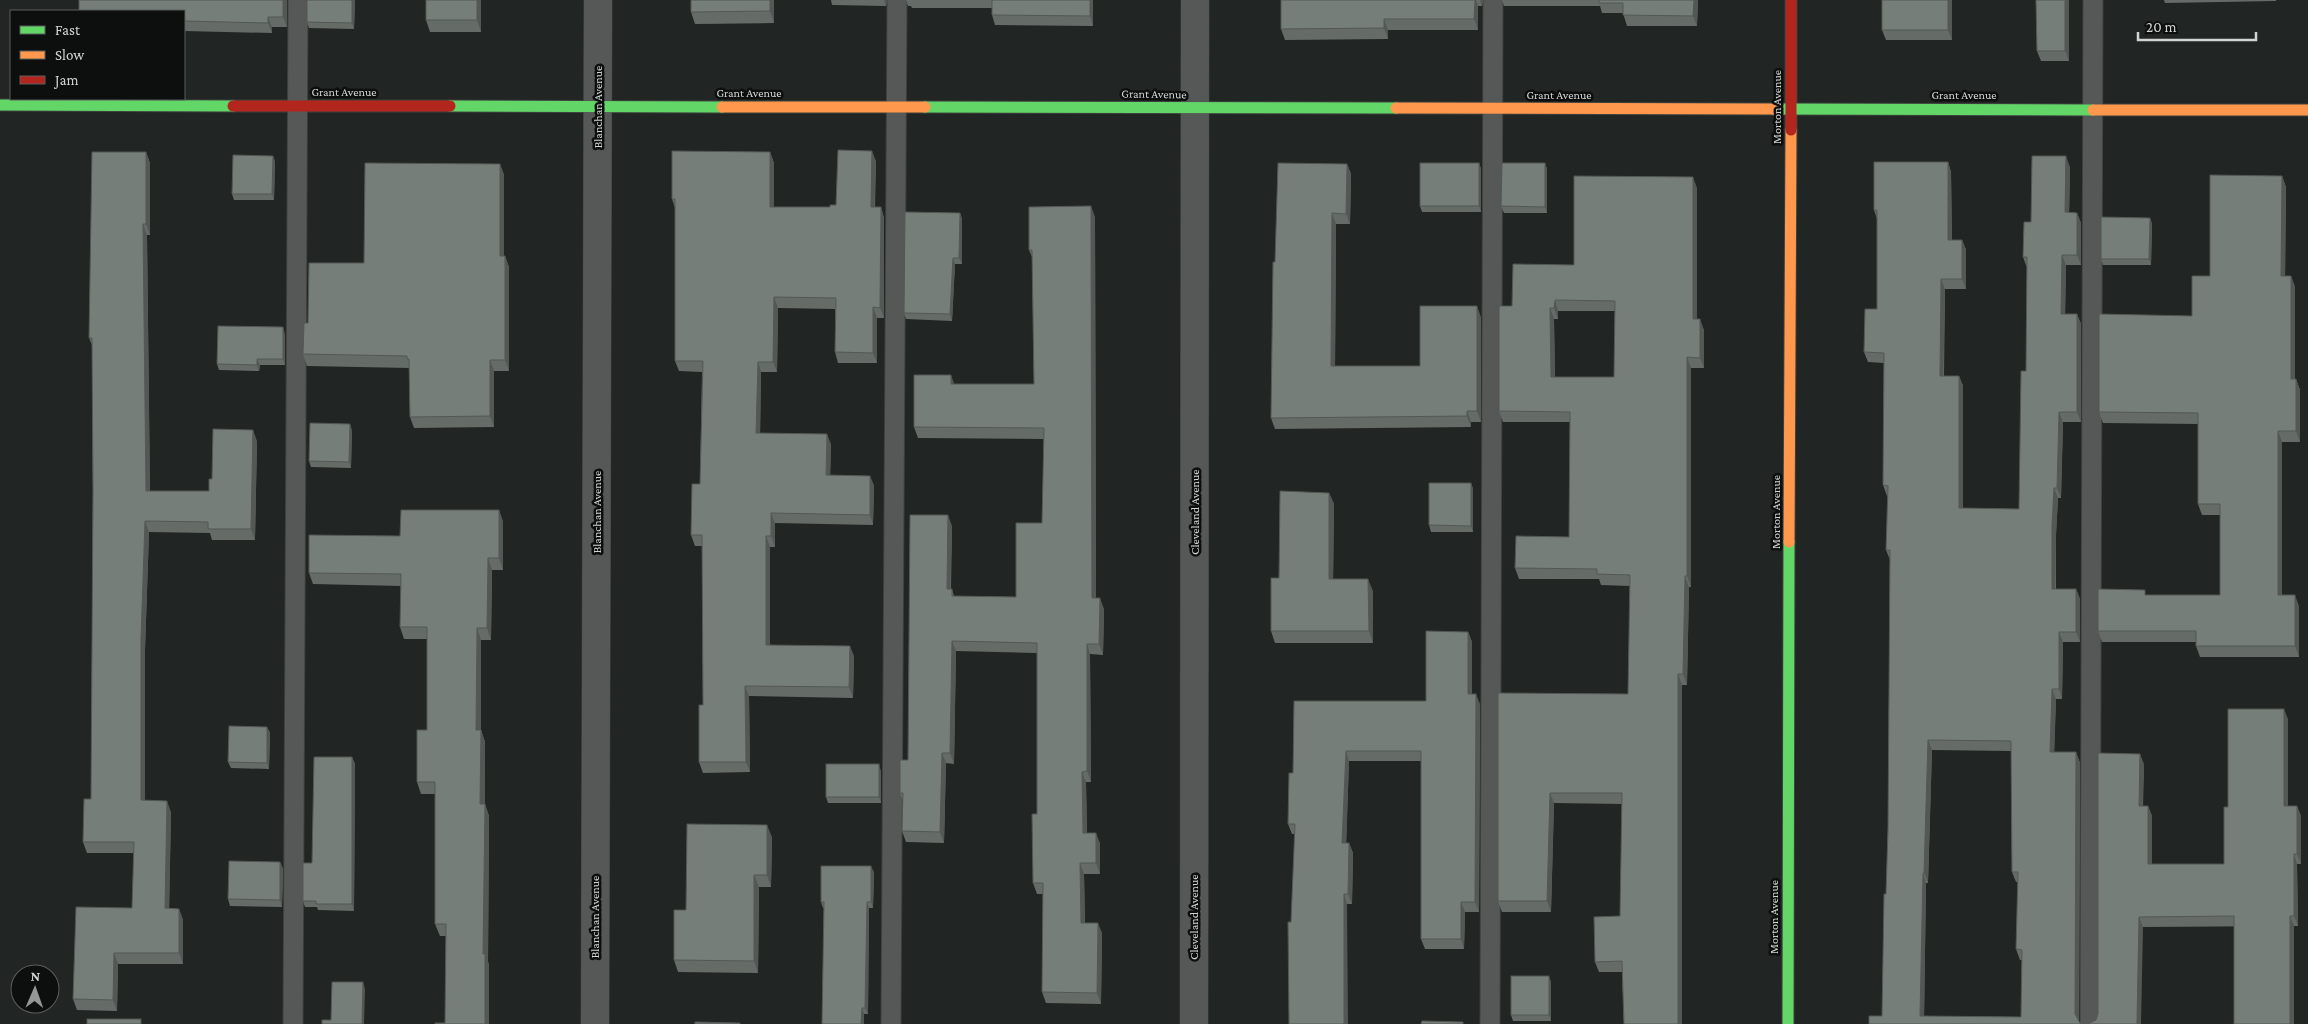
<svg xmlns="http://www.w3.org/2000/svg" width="2308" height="1024" viewBox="0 0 2308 1024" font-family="'Crimson Pro',serif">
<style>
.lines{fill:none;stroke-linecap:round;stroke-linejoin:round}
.lane-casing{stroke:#3e423f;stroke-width:21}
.street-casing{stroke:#3e423f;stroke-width:29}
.fast-casing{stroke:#3e423f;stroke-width:13}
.slow-casing{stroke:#3e423f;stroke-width:13}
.jam-casing{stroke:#3e423f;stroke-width:13}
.lane{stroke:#555856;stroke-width:19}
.street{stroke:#555856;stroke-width:28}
.fast{stroke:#63d668;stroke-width:11}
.slow{stroke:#ff974d;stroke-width:11}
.jam{stroke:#b3261e;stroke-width:11}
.wall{fill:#656c68;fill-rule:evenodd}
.shaded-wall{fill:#535855}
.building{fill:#767e79;stroke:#535855;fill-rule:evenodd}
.labels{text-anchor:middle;stroke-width:5;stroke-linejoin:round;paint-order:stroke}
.street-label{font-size:12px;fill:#d1d5d2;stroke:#0c0f0d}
</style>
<rect width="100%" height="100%" fill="#212523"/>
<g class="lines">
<g class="lane-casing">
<g id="lane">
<polyline points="293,1024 298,0"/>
<polyline points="891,1024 897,0"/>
<polyline points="1490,1024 1493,0"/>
<polyline points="2090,1024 2093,0"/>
</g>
</g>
<g class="street-casing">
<g id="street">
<polyline points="595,1024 598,0"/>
<polyline points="1194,1024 1195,0"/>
</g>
</g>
<g class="fast-casing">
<g id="fast">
<polyline points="0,105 233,106"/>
<polyline points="450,106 722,107"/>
<polyline points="925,107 1396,108"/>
<polyline points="1774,109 2093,110"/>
<polyline points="1788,1024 1789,542"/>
</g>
</g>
<g class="slow-casing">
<g id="slow">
<polyline points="722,107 925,107"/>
<polyline points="1396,108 1774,109"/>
<polyline points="2093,110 2308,110"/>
<polyline points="1789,542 1791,130"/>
</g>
</g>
<g class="jam-casing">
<g id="jam">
<polyline points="233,106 450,106"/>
<polyline points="1791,130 1791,0"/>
</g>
</g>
<use href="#lane" class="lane"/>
<use href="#street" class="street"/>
<use href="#fast" class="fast"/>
<use href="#slow" class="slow"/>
<use href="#jam" class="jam"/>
</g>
<g class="wall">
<polygon points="79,0 287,0 287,27 272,27 272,33 184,31 184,11"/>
<polygon points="355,0 354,29 309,28 307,22"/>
<polygon points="481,0 481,32 430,32 426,20"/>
<polygon points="691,0 774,0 774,23 695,24 691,12"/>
<polygon points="831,0 887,0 886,6 832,5"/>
<polygon points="906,0 1093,0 1093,26 995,25 992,15 992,8 912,8 911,6 908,6"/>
<polygon points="1281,0 1483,0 1482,6 1478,6 1478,30 1388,30 1388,39 1285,40 1281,29"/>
<polygon points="1502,0 1698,0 1697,26 1627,26 1623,13 1602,13 1600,6 1504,6"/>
<polygon points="1952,0 1952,40 1886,40 1882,30"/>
<polygon points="2036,0 2069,0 2069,61 2041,61 2037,51"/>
<polygon points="2164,0 2276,0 2276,1 2165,3"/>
<polygon points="146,152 150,163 150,235 147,235 150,491 209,491 212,479 257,441 255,540 212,540 210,533 149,532 145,650 145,800 171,812 169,908 179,909 183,920 183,964 118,964 117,1011 77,1010 73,999 132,908 134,853 87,853 83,842 91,799 93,491 92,345 89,338"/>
<polygon points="770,152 774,163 774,207 830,207 836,205 876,161 875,207 881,207 884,218 884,318 877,318 877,363 838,363 835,352 835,309 778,308 777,372 761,372 760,433 831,444 830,475 870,476 874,486 873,525 775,523 775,547 770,547 770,645 854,656 853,698 749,696 750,772 703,773 699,762 703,705 702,546 695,546 691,535 700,484 702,372 679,371 675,361 675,208 672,199"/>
<polygon points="273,156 275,162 274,200 234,200 232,194"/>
<path d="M1948,162L1951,172L1952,240H1962L1966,250V289H1945L1944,376H1959L1963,386V508L2019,509L2026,371L2027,268L2023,257L2031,222L2070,167L2069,212L2077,213L2081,223V265H2066L2065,314H2077L2081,324V422H2063L2061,498H2058L2056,535V589H2076L2080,599V642H2063L2062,699H2056L2054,752H2076L2080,763L2079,1021L1882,1016L1888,829L1890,560L1886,550L1888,496H1887L1883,485L1884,363L1868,362L1864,352L1877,309V219L1874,210ZM1932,750L2011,751L2012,872L2016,882H2018L2016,949L2020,960H2022L2021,1017L1924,1016L1926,883H1928Z"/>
<polygon points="1479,163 1481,169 1481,212 1422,212 1420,206"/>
<polygon points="1545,163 1547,169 1547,213 1504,213 1501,206"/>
<polygon points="500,164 504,175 504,256 505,256 509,267 509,371 494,371 494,427 414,428 410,417 409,368 307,366 303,354 308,323"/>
<polygon points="1347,164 1351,174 1350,224 1336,224 1335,366 1420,366 1481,317 1481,422 1471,422 1471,427 1275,429 1271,418 1275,262"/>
<polygon points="2282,176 2286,187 2285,276 2291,276 2295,287 2295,379 2296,379 2300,390 2300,442 2282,442 2282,595 2299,606 2299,657 2200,657 2196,646 2196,642 2102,642 2098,631 2147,595 2220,595 2220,515 2202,515 2198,504 2198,424 2103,423 2099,412 2192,316 2210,276"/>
<path d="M1697,188V319L1704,330V368H1691V587H1689L1687,685H1682V1024H1624L1622,972H1599L1595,962L1620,916L1622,804L1554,803L1551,912H1502L1498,901V693L1628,694L1630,586L1601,585L1599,579H1519L1515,568L1569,537L1570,422H1503L1499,411L1512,306L1574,265ZM1558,311H1615L1614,377H1555L1554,319H1558Z"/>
<polygon points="960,213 962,219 962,264 955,264 952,321 906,319 904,313"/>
<polygon points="1095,217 1096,598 1104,609 1103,655 1090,654 1091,782 1086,782 1087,833 1100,843 1100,874 1084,874 1085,923 1102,933 1101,1004 1046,1003 1042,992 1043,894 1037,894 1033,883 1037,814 1037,653 956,651 954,764 946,763 944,843 906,842 902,831 903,802 900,793 908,760 952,526 951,589 952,589 954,596 1016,597 1042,523 1044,439 918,438 914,427 954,384 1034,384 1032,257 1029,250"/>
<polygon points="2150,218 2152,224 2151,265 2103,265 2101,259"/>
<polygon points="285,334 285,365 260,365 259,371 219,370 217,364"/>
<polygon points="352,430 351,468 311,467 309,461"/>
<polygon points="1471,483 1473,489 1473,532 1431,532 1429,525"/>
<polygon points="1329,493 1334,504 1333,579 1373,591 1373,643 1275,643 1271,631 1279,578"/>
<polygon points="499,510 503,522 503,570 492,570 491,640 481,640 481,730 485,742 485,804 489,816 488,961 489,966 445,1023 446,936 440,936 435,924 435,794 421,794 417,782 427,730 427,639 404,639 400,627 401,586 313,584 309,573 400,536"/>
<polygon points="1468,632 1472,642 1472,694 1480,704 1479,912 1465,912 1464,949 1425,949 1421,939 1421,761 1349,761 1346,843 1349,843 1353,853 1352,904 1347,904 1291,922 1295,834 1292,834 1288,824 1293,773 1426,701"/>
<polygon points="2288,719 2288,806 2297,806 2301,816 2301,864 2297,864 2298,926 2143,927 2096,1020 2098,1014 2144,764 2143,806 2148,806 2152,816 2152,864 2224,864 2228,807"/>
<polygon points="267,727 270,733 269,769 231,768 228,762"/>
<polygon points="352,757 355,764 354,911 318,910 317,907 305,907 303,901 312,863"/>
<polygon points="881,771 881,803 828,803 826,797"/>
<polygon points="772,837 771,887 759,887 758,973 678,972 674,960 686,910"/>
<polygon points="280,862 283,869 282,907 230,906 228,899"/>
<polygon points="874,872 873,908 869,908 868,1014 864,1014 864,1024 822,1024 824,908 823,908 821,902"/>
<polygon points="1551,982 1551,1021 1513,1021 1511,1015"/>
</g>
<g class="shaded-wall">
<polygon points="283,0 287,0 287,27 283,17"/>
<polygon points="352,0 355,0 354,29 352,23"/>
<polygon points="477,0 481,0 481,32 477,20"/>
<polygon points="770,0 774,0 774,23 770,11"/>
<polygon points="884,0 887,0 886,6"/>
<polygon points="1090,0 1093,0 1093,26 1090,16"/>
<polygon points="1475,0 1476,0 1478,6 1478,30 1474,19"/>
<polygon points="1480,0 1483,0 1482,6"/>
<polygon points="1694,0 1698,0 1697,26 1693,16"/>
<polygon points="1948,0 1952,0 1952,40 1948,30"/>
<polygon points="2065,0 2069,0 2069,61 2065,51"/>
<polygon points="268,17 272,27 272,33 268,23"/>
<polygon points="1384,19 1388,30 1388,39 1384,28"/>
<polygon points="872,151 876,161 874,217 871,207"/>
<polygon points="146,152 150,163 150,235 146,224"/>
<polygon points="770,152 774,163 774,217 770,207"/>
<polygon points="273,156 275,162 274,200 272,194"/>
<polygon points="2066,156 2070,167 2069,222 2065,212"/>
<polygon points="1948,162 1951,172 1952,250 1948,240"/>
<polygon points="1479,163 1481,169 1481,212 1479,206"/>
<polygon points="1545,163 1547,169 1547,213 1545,207"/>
<polygon points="500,164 504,175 504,267 500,256"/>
<polygon points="1347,164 1351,174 1350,224 1346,214"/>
<polygon points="2282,176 2286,187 2285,287 2281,276"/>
<polygon points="1693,177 1697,188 1697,330 1693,319"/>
<polygon points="1091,206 1095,217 1096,609 1092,598"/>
<polygon points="881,207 884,218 884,318 880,308"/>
<polygon points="960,213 962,219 962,264 959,258"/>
<polygon points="1332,213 1336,224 1335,377 1331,366"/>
<polygon points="2077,213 2081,223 2081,265 2077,255"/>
<polygon points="2150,218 2152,224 2151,265 2149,259"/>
<polygon points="143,224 147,235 150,502 146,491"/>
<polygon points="1962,240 1966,250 1966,289 1962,279"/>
<polygon points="2062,255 2066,265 2065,324 2061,314"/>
<polygon points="505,256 509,267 509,371 505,360"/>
<polygon points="953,258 955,264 952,321 950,314"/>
<polygon points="2291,276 2295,287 2295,390 2291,379"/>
<polygon points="1941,279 1945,289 1943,386 1940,376"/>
<polygon points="774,297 778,308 777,372 773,362"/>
<polygon points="1555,300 1558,311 1558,319 1554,308"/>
<polygon points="1477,306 1481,317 1481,422 1477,411"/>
<polygon points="873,307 877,318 877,363 873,353"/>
<polygon points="1550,308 1554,319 1555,387 1551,377"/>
<polygon points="2077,314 2081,324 2081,422 2077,412"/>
<polygon points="1700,319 1704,330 1704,368 1700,358"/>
<polygon points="283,327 285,334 285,365 283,359"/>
<polygon points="1687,357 1691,368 1691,587 1687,576"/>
<polygon points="257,359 260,365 259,371 257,365"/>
<polygon points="490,360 494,371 494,427 490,416"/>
<polygon points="758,362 761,372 760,443 756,433"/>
<polygon points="951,375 955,386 951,384"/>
<polygon points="1959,376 1963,386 1963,518 1959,508"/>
<polygon points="2296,379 2300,390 2300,442 2296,431"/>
<polygon points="1467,411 1471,422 1471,427 1467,416"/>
<polygon points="2059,412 2063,422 2061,498 2057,488"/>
<polygon points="350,424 352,430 351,468 349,462"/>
<polygon points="253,430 257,441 255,540 251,529"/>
<polygon points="2278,431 2282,442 2282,606 2278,595"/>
<polygon points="827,434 831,444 830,486 826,475"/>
<polygon points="870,476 874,486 873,525 870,515"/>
<polygon points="1471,483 1473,489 1473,532 1471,526"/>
<polygon points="2054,488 2058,498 2056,535 2055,599 2052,589 2052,525"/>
<polygon points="1329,493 1334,504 1333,590 1329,579"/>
<polygon points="499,510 503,522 503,570 499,558"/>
<polygon points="771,513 775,523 775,547 771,536"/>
<polygon points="948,515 952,526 950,599 947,589"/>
<polygon points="145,521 149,532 145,650 145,811 141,800 141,639"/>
<polygon points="766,536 770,547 770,655 766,645"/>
<polygon points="488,558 492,570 491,640 487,628"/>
<polygon points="1685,576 1689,587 1687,685 1683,674"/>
<polygon points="1368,579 1373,591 1373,643 1369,631"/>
<polygon points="2076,589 2080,599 2080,642 2076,632"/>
<polygon points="2295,595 2299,606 2299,657 2295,646"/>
<polygon points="1100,598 1104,609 1103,655 1099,644"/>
<polygon points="477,628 481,640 481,742 476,730"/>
<polygon points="1468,632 1472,642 1472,704 1468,694"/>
<polygon points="2059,632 2063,642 2062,699 2059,689"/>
<polygon points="952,641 956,651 954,764 950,753"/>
<polygon points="1087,644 1090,654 1091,782 1087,771"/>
<polygon points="850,646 854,656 853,698 849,687"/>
<polygon points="1678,674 1682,685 1682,1024 1678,1024"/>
<polygon points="745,686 749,696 750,772 746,762"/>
<polygon points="2052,689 2056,699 2054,762 2050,752"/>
<polygon points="1476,694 1480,704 1479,912 1475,902"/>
<polygon points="2284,709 2288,719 2288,817 2284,806"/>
<polygon points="267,727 270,733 269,769 267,763"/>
<polygon points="481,730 485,742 485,804 489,816 488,961 489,966 489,1024 485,1024 480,804"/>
<polygon points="1928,740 1932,750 1928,883 1924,873"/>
<polygon points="1346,751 1349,761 1346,853 1342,843"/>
<polygon points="2076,752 2080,763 2079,1024 2075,1014"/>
<polygon points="942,753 946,763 944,843 940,832"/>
<polygon points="2140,754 2144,764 2142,816 2139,806"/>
<polygon points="352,757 355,764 354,911 352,904"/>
<polygon points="879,764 881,771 881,803 879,797"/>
<polygon points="1082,772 1086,782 1087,844 1083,833"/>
<polygon points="1550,793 1554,803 1551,912 1547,901"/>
<polygon points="167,801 171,812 169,919 165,908"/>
<polygon points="2148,806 2152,816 2152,875 2148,864"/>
<polygon points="2297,806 2301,816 2301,864 2297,854"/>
<polygon points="767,825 772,837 771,887 767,875"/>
<polygon points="1096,833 1100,843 1100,874 1096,863"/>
<polygon points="1349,843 1353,853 1352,904 1348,894"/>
<polygon points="2294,854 2297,864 2298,926 2294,916"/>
<polygon points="280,862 283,869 282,907 280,900"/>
<polygon points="1080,863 1084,874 1085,933 1081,923"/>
<polygon points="871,866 874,872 873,908 871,902"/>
<polygon points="1923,873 1926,883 1924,1024 1920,1016"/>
<polygon points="754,875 759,887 758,973 754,961"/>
<polygon points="1344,894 1347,904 1348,1024 1344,1024"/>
<polygon points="867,902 869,908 868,1014 865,1008"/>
<polygon points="1461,902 1465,912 1464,949 1461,939"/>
<polygon points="179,909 183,920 183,964 179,953"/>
<polygon points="2290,916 2294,926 2294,1024 2290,1024"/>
<polygon points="2139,917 2143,927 2141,1024 2137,1024"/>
<polygon points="1098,923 1102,933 1101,1004 1097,993"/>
<polygon points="114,953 118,964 117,1011 113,1000"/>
<polygon points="1549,976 1551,982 1551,1021 1549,1015"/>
<polygon points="363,982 365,989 364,1024 362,1024"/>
<polygon points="862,1008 864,1014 864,1024 861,1024"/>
</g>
<g class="building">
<polygon points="79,0 283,0 283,17 268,17 268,23 184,21 184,11 79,11"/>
<polygon points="307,0 352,0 352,23 307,22"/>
<rect x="426" y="0" width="51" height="20"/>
<polygon points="691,0 770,0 770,11 691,12"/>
<polygon points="992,0 1090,0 1090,16 992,15"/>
<polygon points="1281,0 1475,0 1474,19 1384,19 1384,28 1281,29"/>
<polygon points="1599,0 1694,0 1693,16 1623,15 1623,3 1599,3"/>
<rect x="1882" y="0" width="66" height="30"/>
<polygon points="2036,0 2065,0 2065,51 2037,51"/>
<polygon points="838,150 872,151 871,207 881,207 880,308 873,307 873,353 835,352 836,298 774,297 773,362 758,362 756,433 827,434 826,475 870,476 870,515 771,513 771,536 766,536 766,645 850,646 849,687 745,686 746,762 699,762 699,705 703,705 702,535 691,535 692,484 700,484 703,361 675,361 675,199 672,199 672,151 770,152 770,207 830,207 830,205 836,205"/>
<polygon points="92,152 146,152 146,224 143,224 146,491 209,491 209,479 212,479 213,429 253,430 251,529 208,529 208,522 145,521 141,639 141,800 167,801 165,908 179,909 179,953 114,953 113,1000 73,999 76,907 132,908 134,842 83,842 84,799 91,799 93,491 92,338 89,338"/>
<polygon points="233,155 273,156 272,194 232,194"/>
<path d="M2032,156H2066L2065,212L2077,213V255H2062L2061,314H2077V412H2059L2057,488H2054L2052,525V589H2076V632H2059V689H2052L2050,752H2076L2075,1014L2080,1023L2083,1024H1869V1016H1882L1884,894H1886L1888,829L1890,550H1886L1888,486L1883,485L1884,353L1864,352L1865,309H1877V210H1874V162H1948V240H1962V279H1941L1940,376H1959V508L2019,509L2021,371H2026L2027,257H2023L2024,222H2031ZM1928,740L2011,741L2012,872H2018L2016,949L2022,950L2021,1017L1920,1016L1923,873H1924Z"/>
<polygon points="365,163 500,164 500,256 505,256 505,360 490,360 490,416 410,417 409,359 407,359 407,356 303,354 304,323 308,323 309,263 364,263"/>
<polygon points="1278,163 1347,164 1346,214 1332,213 1331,366 1420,366 1420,306 1477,306 1477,411 1467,411 1467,416 1271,418 1273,262 1275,262"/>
<rect x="1420" y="163" width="59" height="43"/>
<polygon points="1502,163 1545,163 1545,207 1501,206"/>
<polygon points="2210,175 2282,176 2281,276 2291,276 2291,379 2296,379 2296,431 2278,431 2278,595 2295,595 2295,646 2196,646 2196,631 2098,631 2098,589 2145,590 2145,595 2220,595 2220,504 2198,504 2198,413 2099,412 2099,314 2192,316 2192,276 2210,276"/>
<path d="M1574,176L1693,177V319H1700V358L1687,357V576H1685L1683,674H1678V1024H1624L1622,961L1595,962L1594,917L1620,916L1622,793H1550L1547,901H1498V693L1628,694L1630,575L1597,574V569L1515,568L1516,536L1569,537L1570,412L1499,411V306H1512L1513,264L1574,265ZM1555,300L1615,301L1614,377H1551L1550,308H1554Z"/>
<polygon points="1091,206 1092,598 1100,598 1099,644 1087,644 1087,771 1082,772 1083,833 1096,833 1096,863 1080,863 1081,923 1098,923 1097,993 1042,992 1043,883 1033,883 1032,814 1037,814 1037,643 952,641 950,753 942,753 940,832 902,831 903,793 900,793 900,760 908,760 910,515 948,515 947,589 952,589 952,596 1016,597 1016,523 1042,523 1044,428 914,427 914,375 951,375 951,384 1034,384 1032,250 1029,250 1029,207"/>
<polygon points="905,212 960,213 959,258 953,258 950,314 904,313"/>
<polygon points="2101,217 2150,218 2149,259 2101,259"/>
<polygon points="218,326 283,327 283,359 257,359 257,365 217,364"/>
<polygon points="310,423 350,424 349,462 309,461"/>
<polygon points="1429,483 1471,483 1471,526 1429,525"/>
<polygon points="1280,491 1329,493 1329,579 1368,579 1369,631 1271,631 1271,578 1279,578"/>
<polygon points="401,510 499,510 499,558 488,558 487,628 477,628 476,730 481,730 480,804 485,804 483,954 485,954 485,1024 435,1024 435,1023 445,1023 446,924 435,924 435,782 417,782 417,730 427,730 427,627 400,627 401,574 309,573 309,535 400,536"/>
<polygon points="1426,631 1468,632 1468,694 1476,694 1475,902 1461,902 1461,939 1421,939 1421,751 1346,751 1342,843 1349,843 1348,894 1344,894 1344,1024 1289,1024 1288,922 1291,922 1295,824 1288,824 1289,773 1293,773 1294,701 1426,701"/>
<polygon points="2228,709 2284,709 2284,806 2297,806 2297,854 2294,854 2294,916 2290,916 2290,1024 2234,1024 2234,916 2139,917 2137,1024 2088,1024 2096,1020 2098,1014 2098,753 2140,754 2139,806 2148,806 2148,864 2224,864 2224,807 2228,807"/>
<polygon points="229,726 267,727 267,763 228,762"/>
<polygon points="314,757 352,757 352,904 316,904 316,901 303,901 303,863 312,863"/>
<rect x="826" y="764" width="53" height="33"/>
<polygon points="687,824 767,825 767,875 754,875 754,961 674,960 674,910 686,910"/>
<polygon points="229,861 280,862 280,900 228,899"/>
<polygon points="821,866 871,866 871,902 867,902 865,1008 862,1008 861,1024 822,1024 824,902 821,902"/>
<rect x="1511" y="976" width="38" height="39"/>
<polygon points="332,982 363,982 362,1024 322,1024 322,1020 331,1020"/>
<rect x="87" y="1019" width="54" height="5"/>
<polygon points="1422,1021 1463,1022 1463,1024 1421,1024"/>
<polygon points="695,1022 740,1023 740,1024 695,1024"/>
</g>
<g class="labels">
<g class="street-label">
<text x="344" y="96">Grant Avenue</text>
<text x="749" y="97">Grant Avenue</text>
<text transform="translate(1154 94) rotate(1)" y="4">Grant Avenue</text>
<text x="1559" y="99">Grant Avenue</text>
<text x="1964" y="99">Grant Avenue</text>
<text transform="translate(598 107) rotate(-90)" y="4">Blanchan Avenue</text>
<text transform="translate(1777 107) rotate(-90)" y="4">Morton Avenue</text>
<text transform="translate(597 512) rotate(-90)" y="4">Blanchan Avenue</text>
<text transform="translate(1195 512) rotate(-90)" y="4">Cleveland Avenue</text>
<text transform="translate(1776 512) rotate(-90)" y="4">Morton Avenue</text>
<text transform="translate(595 917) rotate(-90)" y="4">Blanchan Avenue</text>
<text transform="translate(1194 917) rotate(-90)" y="4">Cleveland Avenue</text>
<text transform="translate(1774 917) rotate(-90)" y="4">Morton Avenue</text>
</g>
</g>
<rect x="10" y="10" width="175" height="90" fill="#0c0f0d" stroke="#5b5e5c"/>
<rect x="20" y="26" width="25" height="8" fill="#63d668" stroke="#5b5e5c"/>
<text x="55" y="35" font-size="15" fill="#d1d5d2">Fast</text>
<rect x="20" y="51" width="25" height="8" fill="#ff974d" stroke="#5b5e5c"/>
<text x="55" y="60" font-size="15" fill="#d1d5d2">Slow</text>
<rect x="20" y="76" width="25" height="8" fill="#b3261e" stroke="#5b5e5c"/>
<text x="55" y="85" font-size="15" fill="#d1d5d2">Jam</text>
<g transform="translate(35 989) rotate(2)"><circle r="24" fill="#0c0f0d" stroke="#5b5e5c"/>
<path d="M0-4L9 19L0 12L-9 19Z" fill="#939795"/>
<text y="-8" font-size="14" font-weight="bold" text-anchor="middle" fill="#d1d5d2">N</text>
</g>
<path d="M2138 32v8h118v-8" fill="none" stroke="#d1d5d2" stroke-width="2.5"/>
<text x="2146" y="32" font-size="15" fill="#d1d5d2" stroke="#0c0f0d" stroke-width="4" paint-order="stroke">20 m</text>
</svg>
